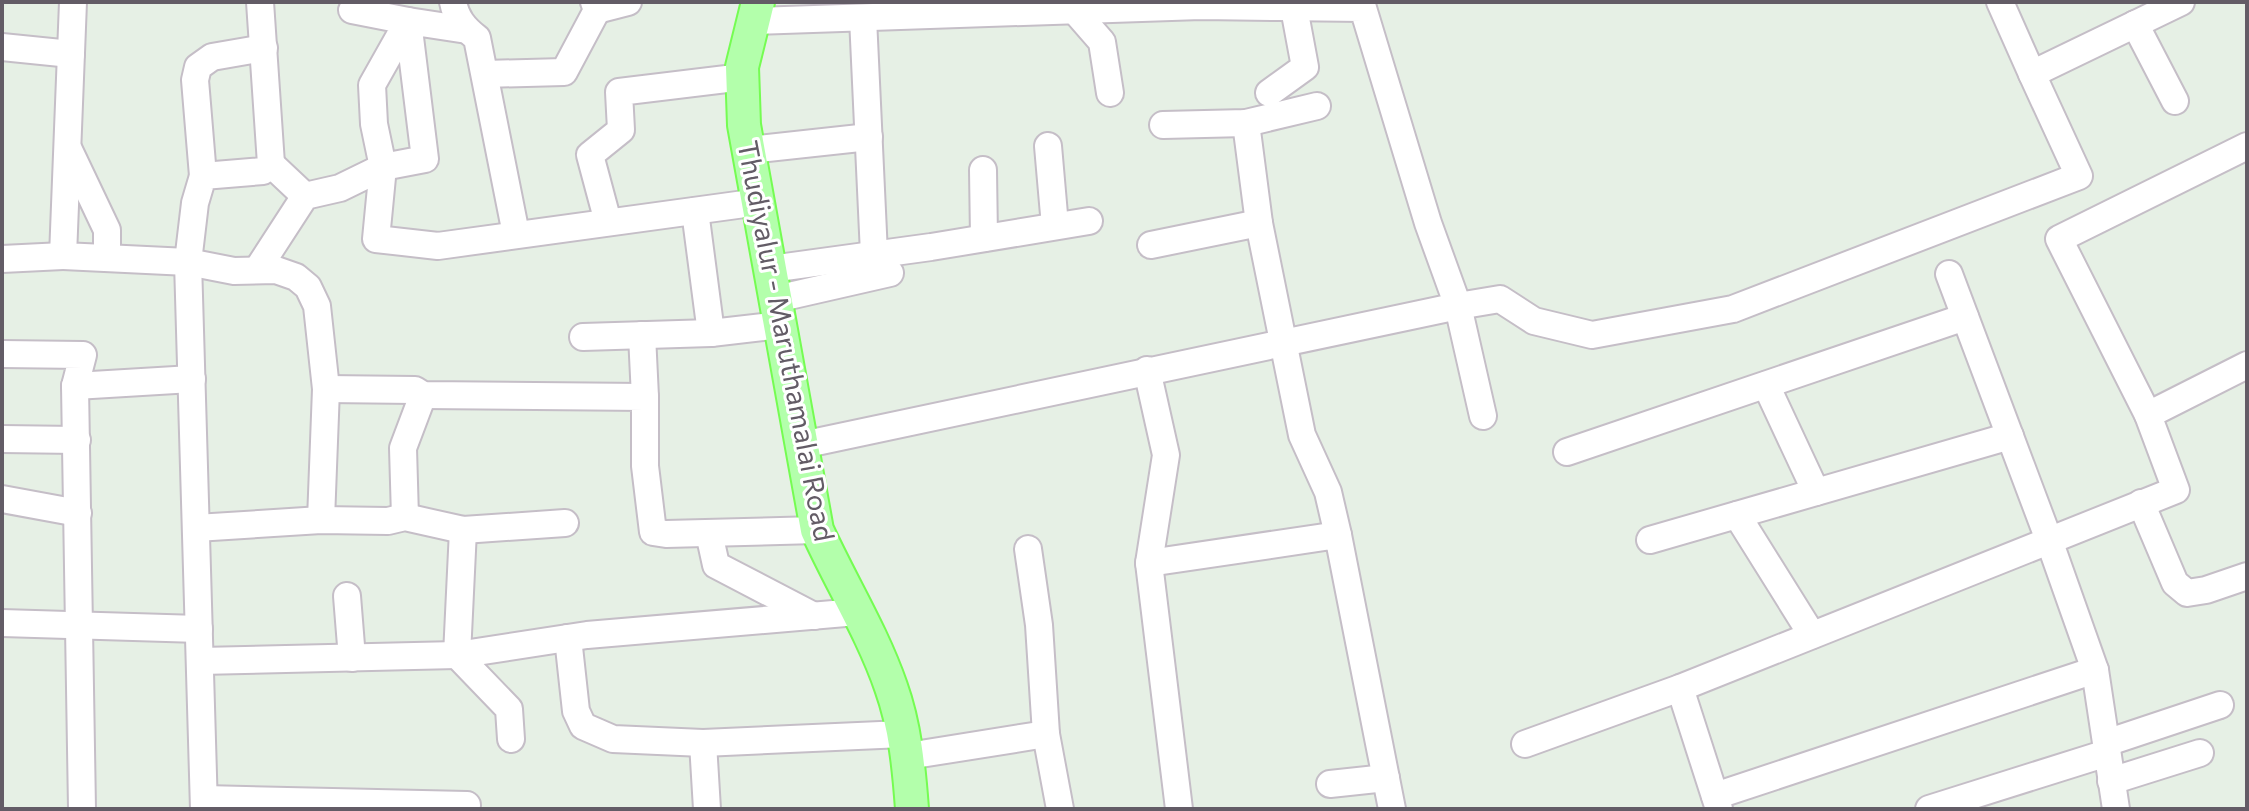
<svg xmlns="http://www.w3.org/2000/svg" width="2249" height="811" viewBox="0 0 2249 811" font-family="Commissioner,sans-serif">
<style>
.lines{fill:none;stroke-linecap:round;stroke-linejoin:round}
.minor-casing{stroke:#c5bec7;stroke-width:30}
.major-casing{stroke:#75fc52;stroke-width:36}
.minor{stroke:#fff;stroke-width:26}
.major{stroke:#b3ffab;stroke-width:32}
.labels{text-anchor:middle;stroke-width:6;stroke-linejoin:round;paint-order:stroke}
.street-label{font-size:28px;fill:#635c66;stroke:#fff}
</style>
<rect width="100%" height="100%" fill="#e6f0e5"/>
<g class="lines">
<g class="minor-casing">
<g id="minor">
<polyline points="73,2 63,256 188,262 234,271 276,270 296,277 308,287 317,306 326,389 321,520"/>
<path d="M453,2C456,18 464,28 477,38L516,234"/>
<polyline points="1073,2 1075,11 1102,42 1110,93"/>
<polyline points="2000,2 2032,74 2181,2"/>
<polyline points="352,10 408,21 372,85 374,124 383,167 376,239 438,246 759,202"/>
<polyline points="597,10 628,2"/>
<polyline points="863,18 874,254"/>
<polyline points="752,21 1201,6 1279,7 1279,2"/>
<polyline points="2135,24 2175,101"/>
<polyline points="2,47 71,54"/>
<polyline points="485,74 564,72 597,10 594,2"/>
<polyline points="1269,93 1305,67 1294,8"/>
<polyline points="1246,123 1259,223 1302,435 1328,492 1338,535"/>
<polyline points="1163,125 1246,123 1317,106"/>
<polyline points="1048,146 1055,226"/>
<polyline points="69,150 107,230 107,258"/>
<polyline points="749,150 869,137"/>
<polyline points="271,164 305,196"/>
<polyline points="983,170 984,238"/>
<polyline points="203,176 195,80 198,67 212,57 264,48"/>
<polyline points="695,211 711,333"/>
<polyline points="608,222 590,155 621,130 619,92 743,77"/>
<polyline points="1151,245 1259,223"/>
<polyline points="2,259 63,256"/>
<polyline points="770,269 931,247 1089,221"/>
<polyline points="257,270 305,196 340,188 383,167 425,159 408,21 467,30"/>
<polyline points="1949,274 2049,540 2095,670 2116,809"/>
<polyline points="776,299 890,273"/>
<polyline points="642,335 645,397"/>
<polyline points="583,337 711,333 781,325"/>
<polyline points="2,354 83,355 75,386 82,809"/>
<polyline points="1147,370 1166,455 1149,563 1179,809"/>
<polyline points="1766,385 1816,492"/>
<polyline points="75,386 192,379"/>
<polyline points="326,389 415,390 423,395 645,397 645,466 653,532 666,534 817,530"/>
<polyline points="2148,415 2059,239 2247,146"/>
<polyline points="1483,416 1458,306 1500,299 1534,321 1592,335 1733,309 2079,176 2032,74"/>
<polyline points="2,439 77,440"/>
<polyline points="802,445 1458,306 1428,223 1363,8 1279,7"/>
<polyline points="1567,452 1965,317"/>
<polyline points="2,499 78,513"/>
<polyline points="2141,503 2175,583 2187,593 2206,590 2247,576"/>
<polyline points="1737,515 1812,635"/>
<polyline points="405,517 403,448 423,395"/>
<polyline points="196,528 321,520 388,521 405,517 463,530 565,523"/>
<polyline points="463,530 457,655 509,709 511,739"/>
<polyline points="709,533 716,565 814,616"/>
<polyline points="1650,540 2010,436"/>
<polyline points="1028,549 1039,625 1046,734 1060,809"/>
<polyline points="1149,563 1338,535 1392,809"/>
<polyline points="347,596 352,658"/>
<polyline points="2,623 199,629"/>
<polyline points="568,638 576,711 583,726 613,739 703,743 903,734"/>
<polyline points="200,661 457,655 587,635 857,612"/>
<polyline points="1680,688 1719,809"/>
<polyline points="703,743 707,809"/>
<polyline points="2106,743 2220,705"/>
<polyline points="1525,744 1680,688 2176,490 2148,415 2247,365"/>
<polyline points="908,756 1046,734"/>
<polyline points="2111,781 2200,753"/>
<polyline points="1330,784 1386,778"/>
<polyline points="1715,796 2095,670"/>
<polyline points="204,799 467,805 466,809"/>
<polyline points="204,809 188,262 195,203 203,176 263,171 271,164 260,2"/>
<polyline points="1929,809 2107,753"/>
</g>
</g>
<g class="major-casing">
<path id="major" d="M758,2L742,67L744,125L817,530C841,583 872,632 891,687C905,726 909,768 912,809"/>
</g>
<use href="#minor" class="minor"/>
<use href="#major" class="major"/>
</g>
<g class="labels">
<g class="street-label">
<text transform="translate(786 341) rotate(79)" y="10">Thudiyalur - Maruthamalai Road</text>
</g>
</g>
<rect width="2249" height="811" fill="none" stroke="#635c66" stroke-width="8"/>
</svg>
